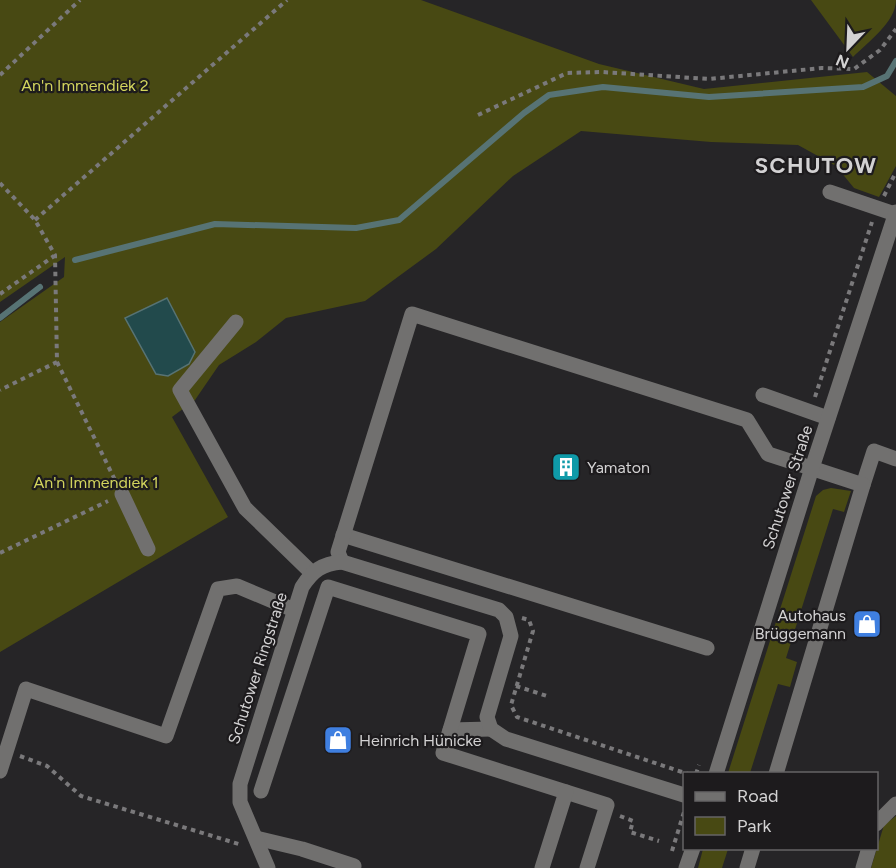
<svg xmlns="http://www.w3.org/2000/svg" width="896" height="868" viewBox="0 0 896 868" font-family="Figtree,sans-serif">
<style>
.green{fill:#484913}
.water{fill:#224a4c;stroke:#577374;stroke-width:1.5}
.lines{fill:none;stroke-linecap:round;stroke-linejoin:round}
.stream{stroke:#577374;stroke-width:6}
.path{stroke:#7a797b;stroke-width:4;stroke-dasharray:4.5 4.5;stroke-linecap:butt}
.minor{stroke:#71706f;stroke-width:15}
.labels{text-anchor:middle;stroke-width:4.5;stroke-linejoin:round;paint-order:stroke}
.park-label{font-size:16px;fill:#d3d55d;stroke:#1d1b1d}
.poi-label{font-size:16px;fill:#d3d2d3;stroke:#1d1b1d;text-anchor:start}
.street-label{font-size:16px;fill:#d3d2d3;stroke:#1d1b1d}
.district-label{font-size:22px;font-weight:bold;letter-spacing:1.5px;fill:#d3d2d3;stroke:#1d1b1d}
</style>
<rect width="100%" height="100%" fill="#262527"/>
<g class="green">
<polygon points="0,0 421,0 599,64 704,89 867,72 896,96 896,166 879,197 854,188 836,166 798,145 711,142 581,131 513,176 436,249 365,301 286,318 256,342 219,365 195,400 172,417 228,517 0,652 0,322 64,277 65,257 0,302"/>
<path d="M811,0H896C896,22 867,43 853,57Z"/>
<polygon points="831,488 851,491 844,512 833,509 786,658 797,662 790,687 778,684 750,773 728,773 816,496 823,490"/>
<polygon points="896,816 896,868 871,868 884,825"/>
<polygon points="703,849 728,849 722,868 698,868"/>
</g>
<polygon class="water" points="167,298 195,352 189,364 168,376 156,374 125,318"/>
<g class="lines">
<g class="stream">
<polyline points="75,260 215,224 356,228 399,220 524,113 549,95 603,87 709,97 863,87 887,76 896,61"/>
<polyline points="0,318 40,287"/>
</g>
<g class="path">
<polyline points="0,75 80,0"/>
<polyline points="478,115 567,73 602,72 709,79 822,68 854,69 880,50 896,29"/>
<polyline points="0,183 35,220 55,255 57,362 0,390"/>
<polyline points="884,196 896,172"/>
<polyline points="35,220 287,0"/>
<polyline points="0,294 54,256"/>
<polyline points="57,362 115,480"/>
<polyline points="815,397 872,222"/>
<polyline points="799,449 805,427"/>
<polyline points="784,494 790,476"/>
<polyline points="0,553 108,501"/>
<polyline points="522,618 529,620 533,631 511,705 517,717 688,774"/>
<polyline points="516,686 547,696"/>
<polyline points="20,756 47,766 81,796 242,845"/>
<polyline points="696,774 699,765"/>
<polyline points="620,816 633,821 630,832 659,841"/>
<polyline points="672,851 684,812"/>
</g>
<g class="minor">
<polyline points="830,192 895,214"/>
<polyline points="236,322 180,390 245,508 312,573"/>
<polyline points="763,395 828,418"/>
<polyline points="863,485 874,451 896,459"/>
<polyline points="122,494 148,549"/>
<polyline points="343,535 707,648"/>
<polyline points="342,562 338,552 412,314 747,420 768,454 863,485 776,774"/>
<polyline points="450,730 491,729"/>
<polyline points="0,771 26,689 166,736 218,589 237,586 294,610"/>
<polyline points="716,774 812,468 896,212"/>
<polyline points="261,791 328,587 479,634 443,753 607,805 587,868"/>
<polyline points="876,824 896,804"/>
<polyline points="256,838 302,849 354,866 353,868"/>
<path d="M268,868L240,802V784L302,587C313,570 322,564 342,562L499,610L506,617L511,636L487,717L491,729L506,739L684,795"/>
<polyline points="542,868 566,792"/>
<polyline points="686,868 693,848"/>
<polyline points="747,868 753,848"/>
<polyline points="863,868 869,848"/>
</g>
</g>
<defs>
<g id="building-square" transform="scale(1.5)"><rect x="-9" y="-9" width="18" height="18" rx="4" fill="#0f9aa8" stroke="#1d1b1d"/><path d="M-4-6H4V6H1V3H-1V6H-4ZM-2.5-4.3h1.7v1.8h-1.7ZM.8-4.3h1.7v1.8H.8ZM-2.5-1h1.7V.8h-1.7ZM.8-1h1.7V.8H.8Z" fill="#fff"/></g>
<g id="shop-square" transform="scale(1.5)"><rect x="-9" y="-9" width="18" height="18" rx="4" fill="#3f7fe0" stroke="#1d1b1d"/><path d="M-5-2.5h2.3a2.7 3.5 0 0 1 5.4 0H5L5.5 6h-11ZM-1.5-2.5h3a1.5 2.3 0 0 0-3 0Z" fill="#fff"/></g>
</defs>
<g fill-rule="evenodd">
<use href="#building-square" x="566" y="467"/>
<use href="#shop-square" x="867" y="624"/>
<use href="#shop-square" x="338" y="740"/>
</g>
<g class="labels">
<g class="park-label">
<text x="85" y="91">An'n Immendiek 2</text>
<text x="96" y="488">An'n Immendiek 1</text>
</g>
<g class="poi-label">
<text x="587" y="473">Yamaton</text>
<text x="846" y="621" text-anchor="end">Autohaus<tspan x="846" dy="18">Brüggemann</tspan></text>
<text x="359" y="746">Heinrich Hünicke</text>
</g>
<g class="street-label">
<text transform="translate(787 487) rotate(-72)" y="6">Schutower Straße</text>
<text transform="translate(257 668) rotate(-72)" y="6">Schutower Ringstraße</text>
</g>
<g class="district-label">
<text x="816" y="173">SCHUTOW</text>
</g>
</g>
<rect x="683" y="772" width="195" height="78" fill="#1d1b1d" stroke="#666466" stroke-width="1.5"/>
<rect x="695" y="792" width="30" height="9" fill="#71706f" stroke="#666466" stroke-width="1.5"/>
<text x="737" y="802" font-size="18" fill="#d3d2d3">Road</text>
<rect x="695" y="817" width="30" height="18" fill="#484913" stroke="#666466" stroke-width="1.5"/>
<text x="737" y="832" font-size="18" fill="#d3d2d3">Park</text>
<g transform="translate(848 48) rotate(203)" stroke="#1d1b1d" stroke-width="4.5" paint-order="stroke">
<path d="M0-4.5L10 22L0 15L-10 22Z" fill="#d3d2d3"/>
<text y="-9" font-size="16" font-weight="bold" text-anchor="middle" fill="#d3d2d3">N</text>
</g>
</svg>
